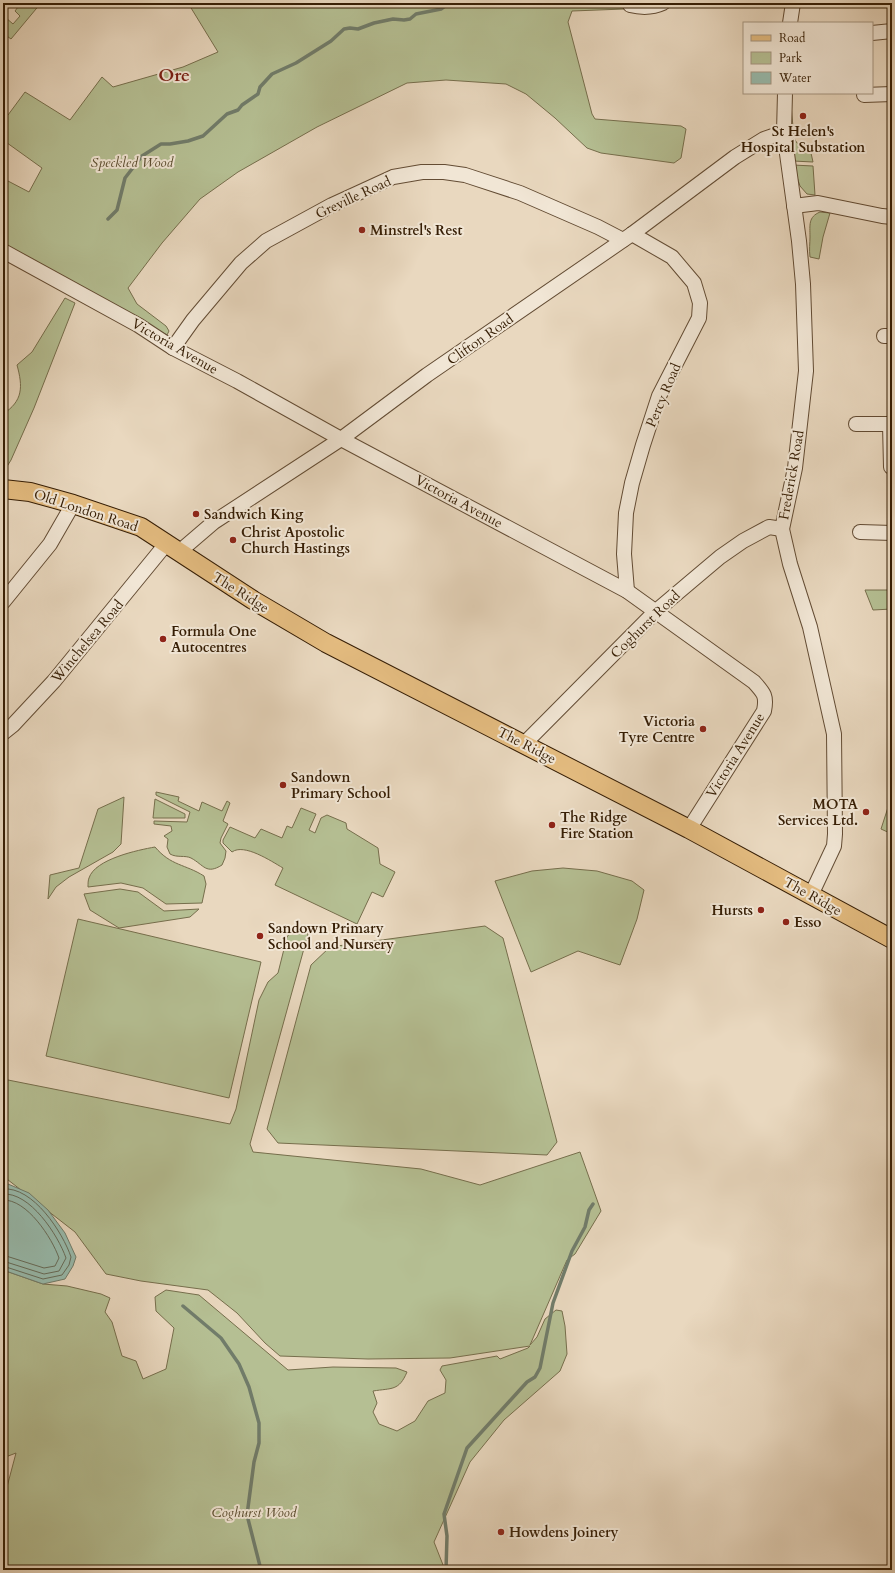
<svg xmlns="http://www.w3.org/2000/svg" width="895" height="1573" viewBox="0 0 895 1573" font-family="Cardo,serif">
<style>
.green{fill:#b5bf93;stroke:#766e4c}
.water{fill:#98bbad;stroke:#717c6a}
.lines{fill:none;stroke-linecap:round;stroke-linejoin:round}
.shore{stroke:#676c59;stroke-width:1}
.stream{stroke:#717c6a;stroke-width:3.5}
.minor-casing{stroke:#634c34;stroke-width:16}
.major-casing{stroke:#361e05;stroke-width:20}
.minor{stroke:#f1e6d5;stroke-width:14}
.major{stroke:#e4bc80;stroke-width:18}
.poi-dot{fill:#8f2418;stroke:#f1e6d5;stroke-width:1.5}
.labels{text-anchor:middle;stroke-width:4;stroke-linejoin:round;paint-order:stroke}
.poi-label{font-size:14px;font-weight:bold;fill:#361e05;stroke:#f1e6d5;text-anchor:start}
.park-label{font-size:14px;font-style:italic;fill:#5c4e30;stroke:#f1e6d5}
.street-label{font-size:14px;fill:#361e05;stroke:#f1e6d5}
.district-label{font-size:18px;font-weight:bold;fill:#7a1f14;stroke:#f1e6d5}
</style>
<rect width="100%" height="100%" fill="#e9d8bf"/>
<filter id="stains"><feTurbulence type="fractalNoise" baseFrequency=".005" numOctaves="4"/><feColorMatrix values="0 0 0 0 .2 0 0 0 0 .09 0 0 0 0 .02 0 0 0 .5 -.17"/></filter>
<radialGradient id="worn" r=".72"><stop offset=".6" stop-color="#630" stop-opacity="0"/><stop offset="1" stop-color="#630" stop-opacity=".3"/></radialGradient>
<g class="green">
<polygon points="21,3 41,3 11,39 4,34 3,36 3,19 5,17 13,24 20,16 15,11"/>
<polygon points="188,3 639,3 624,9 572,11 568,22 592,114 595,119 681,126 686,129 681,158 674,163 601,153 587,148 555,118 526,94 506,84 446,80 407,83 317,127 238,172 200,199 162,243 128,288 137,304 166,326 169,331 167,335 3,243 3,193 8,181 29,192 42,168 3,140 3,112 8,115 25,92 70,120 102,77 113,87 183,67 218,52"/>
<polygon points="790,94 794,138 797,143 811,153 813,162 793,161 788,131"/>
<polygon points="793,165 813,166 815,195 807,194 800,186"/>
<path d="M820,212L830,213L823,237L819,259L810,257C809,250 810,243 810,237C810,225 808,217 820,212Z"/>
<path d="M65,298L75,303L34,408L11,460L3,473V447L5,443L3,442V414C23,401 23,387 17,365L32,352Z"/>
<polygon points="865,590 892,590 892,609 873,610"/>
<path d="M156,792L179,797L178,801L199,811L202,802L222,811L227,801L230,803L223,821L228,824L221,838L220,843L226,851L225,858L222,865C206,875 204,865 191,858C185,855 177,858 170,854L167,847L168,839L164,836L172,831L171,826L154,824V821L187,822L190,812L156,795Z"/>
<polygon points="892,795 892,834 881,829"/>
<polygon points="124,797 121,844 113,852 69,877 56,887 48,899 50,875 79,868 98,809"/>
<polygon points="155,799 185,814 185,818 153,818"/>
<path d="M301,808L316,814L309,830L315,833L321,818L327,815L346,823L347,829L378,848L380,864L395,872L383,897L372,892L357,924L275,885L283,868C271,861 244,843 232,852L223,843V840L230,827L255,838L261,829L282,838L287,826L292,828Z"/>
<path d="M155,847C171,866 185,864 204,876L206,884L202,903L166,904L143,888L121,883L88,887C88,884 88,880 89,878C95,859 138,850 155,847Z"/>
<polygon points="563,868 597,871 632,881 644,890 637,919 620,965 578,951 531,972 495,881 532,871"/>
<polygon points="120,889 138,892 164,911 199,909 190,917 119,928 90,910 84,894"/>
<polygon points="78,919 261,962 229,1098 46,1056"/>
<path d="M295,926L305,929L308,934L250,1144L253,1152L421,1169L480,1185L580,1152L601,1211L575,1254L567,1260L530,1345L537,1337L545,1319L556,1310L562,1311L565,1326L567,1354L560,1371L504,1420L470,1462L434,1542L445,1570H3V1502L16,1453L3,1458V1270L43,1284L67,1286L101,1294L110,1298L105,1312L112,1322L122,1356L136,1361L143,1379L166,1369L174,1328L156,1311L155,1297L166,1290L199,1295L288,1370L333,1367L396,1368L407,1372C399,1391 392,1388 373,1391L377,1403L373,1412L379,1424L397,1431L415,1421L428,1401L445,1393L446,1380L440,1370L442,1366L497,1356L500,1359L528,1348L530,1346L450,1358L368,1359L280,1356L265,1343L237,1313L208,1290L141,1281L106,1274L75,1232L3,1176V1079L230,1124L236,1109L259,1000L268,982L278,973L287,937Z"/>
<polygon points="485,926 503,938 557,1142 547,1155 278,1143 267,1129 311,965 330,947"/>
</g>
<polygon class="water" points="8,1184 29,1193 48,1210 65,1233 76,1257 73,1266 65,1279 43,1284 3,1270 3,1185"/>
<g class="lines">
<g class="shore">
<path d="M3,1189C33,1186 63,1233 71,1257L69,1265L62,1275L43,1279L3,1266"/>
<path d="M3,1194C30,1192 58,1235 66,1258L59,1271L44,1274L3,1261"/>
<path d="M3,1200C27,1199 52,1238 59,1258L55,1266L44,1268L3,1255"/>
</g>
<g class="stream">
<polyline points="108,219 117,210 125,178 142,156 161,144 170,144 188,141 203,136 227,114 238,110 242,105 258,94 260,87 272,74 296,63 331,41 344,29 350,28 358,29 374,23 393,19 404,20 410,19 416,14 441,9 449,3"/>
<polyline points="183,1306 221,1338 239,1364 249,1387 259,1423 259,1443 254,1462 247,1515 261,1570"/>
<polyline points="446,1570 447,1536 444,1514 467,1448 527,1382 535,1377 540,1368 553,1303 572,1251 585,1227 589,1210 593,1204"/>
</g>
<g class="minor-casing">
<g id="minor">
<path d="M630,5C642,8 652,8 663,3"/>
<polyline points="790,23 793,3"/>
<polyline points="872,33 892,31"/>
<polyline points="785,93 784,132 799,241 803,284 806,371 795,468 782,529 790,564 810,627 834,734 835,834 834,846 811,895"/>
<polyline points="864,95 892,94"/>
<polyline points="794,206 818,203 882,216 892,217"/>
<path d="M3,251L138,325L173,348L237,381L341,439L627,591L754,682C764,693 767,696 764,711L689,829"/>
<polyline points="884,336 892,336"/>
<polyline points="173,348 193,320 241,263 266,241 332,205 393,177 422,172 444,172 465,175 520,193 598,227 623,240"/>
<polyline points="856,424 892,424"/>
<polyline points="890,424 891,467"/>
<polyline points="860,532 892,533"/>
<polyline points="179,552 214,522 341,439 427,375 632,234 735,157 764,139 784,132"/>
<polyline points="627,591 624,554 626,513 632,483 643,445 659,396 699,318 700,303 694,283 672,257 632,234"/>
<polyline points="3,602 50,544 73,504"/>
<polyline points="3,733 13,725 54,681 166,544"/>
<polyline points="524,744 656,611 720,557 743,541 769,527 782,529"/>
</g>
</g>
<g class="major-casing">
<polyline id="major" points="3,489 30,492 73,504 141,527 253,600 326,643 689,829 892,939"/>
</g>
<use href="#minor" class="minor"/>
<use href="#major" class="major"/>
</g>
<g class="poi-dot">
<circle cx="803" cy="116" r="4"/>
<circle cx="362" cy="230" r="4"/>
<circle cx="196" cy="514" r="4"/>
<circle cx="233" cy="540" r="4"/>
<circle cx="163" cy="639" r="4"/>
<circle cx="703" cy="729" r="4"/>
<circle cx="283" cy="785" r="4"/>
<circle cx="866" cy="812" r="4"/>
<circle cx="552" cy="825" r="4"/>
<circle cx="761" cy="910" r="4"/>
<circle cx="786" cy="922" r="4"/>
<circle cx="260" cy="936" r="4"/>
<circle cx="501" cy="1532" r="4"/>
</g>
<g class="labels">
<g class="poi-label">
<text x="803" y="136" text-anchor="middle">St Helen's<tspan x="803" dy="16">Hospital Substation</tspan></text>
<text x="370" y="235">Minstrel's Rest</text>
<text x="204" y="519">Sandwich King</text>
<text x="241" y="537">Christ Apostolic<tspan x="241" dy="16">Church Hastings</tspan></text>
<text x="171" y="636">Formula One<tspan x="171" dy="16">Autocentres</tspan></text>
<text x="695" y="726" text-anchor="end">Victoria<tspan x="695" dy="16">Tyre Centre</tspan></text>
<text x="291" y="782">Sandown<tspan x="291" dy="16">Primary School</tspan></text>
<text x="858" y="809" text-anchor="end">MOTA<tspan x="858" dy="16">Services Ltd.</tspan></text>
<text x="560" y="822">The Ridge<tspan x="560" dy="16">Fire Station</tspan></text>
<text x="753" y="915" text-anchor="end">Hursts</text>
<text x="794" y="927">Esso</text>
<text x="268" y="933">Sandown Primary<tspan x="268" dy="16">School and Nursery</tspan></text>
<text x="509" y="1537">Howdens Joinery</text>
</g>
<g class="park-label">
<text x="132" y="167">Speckled Wood</text>
<text x="254" y="1517">Coghurst Wood</text>
</g>
<g class="street-label">
<text transform="translate(353 197) rotate(-25)" y="5">Greville Road</text>
<text transform="translate(480 339) rotate(-35)" y="5">Clifton Road</text>
<text transform="translate(175 346) rotate(30)" y="5">Victoria Avenue</text>
<text transform="translate(663 395) rotate(-67)" y="5">Percy Road</text>
<text transform="translate(791 475) rotate(-80)" y="5">Frederick Road</text>
<text transform="translate(459 501) rotate(28)" y="5">Victoria Avenue</text>
<text transform="translate(86 510) rotate(18)" y="5">Old London Road</text>
<text transform="translate(241 592) rotate(32)" y="5">The Ridge</text>
<text transform="translate(645 624) rotate(-44)" y="5">Coghurst Road</text>
<text transform="translate(87 641) rotate(-50)" y="5">Winchelsea Road</text>
<text transform="translate(527 745) rotate(27)" y="5">The Ridge</text>
<text transform="translate(735 755) rotate(-58)" y="5">Victoria Avenue</text>
<text transform="translate(813 896) rotate(29)" y="5">The Ridge</text>
</g>
<g class="district-label">
<text x="174" y="81">Ore</text>
</g>
</g>
<rect width="895" height="1573" fill="none" stroke="#e9d8bf" stroke-width="16"/>
<rect x="4" y="4" width="887" height="1565" fill="none" stroke="#361e05" stroke-width="2"/>
<rect x="8" y="8" width="879" height="1557" fill="none" stroke="#361e05"/>
<rect x="743" y="22" width="130" height="72" fill="#f1e6d5" stroke="#a69682"/>
<rect x="751" y="35" width="20" height="6" fill="#e4bc80" stroke="#a69682"/>
<text x="779" y="42" font-size="12" fill="#361e05">Road</text>
<rect x="751" y="52" width="20" height="12" fill="#b5bf93" stroke="#a69682"/>
<text x="779" y="62" font-size="12" fill="#361e05">Park</text>
<rect x="751" y="72" width="20" height="12" fill="#98bbad" stroke="#a69682"/>
<text x="779" y="82" font-size="12" fill="#361e05">Water</text>
<rect width="100%" height="100%" filter="url(#stains)"/>
<rect width="100%" height="100%" fill="url(#worn)"/>
</svg>
